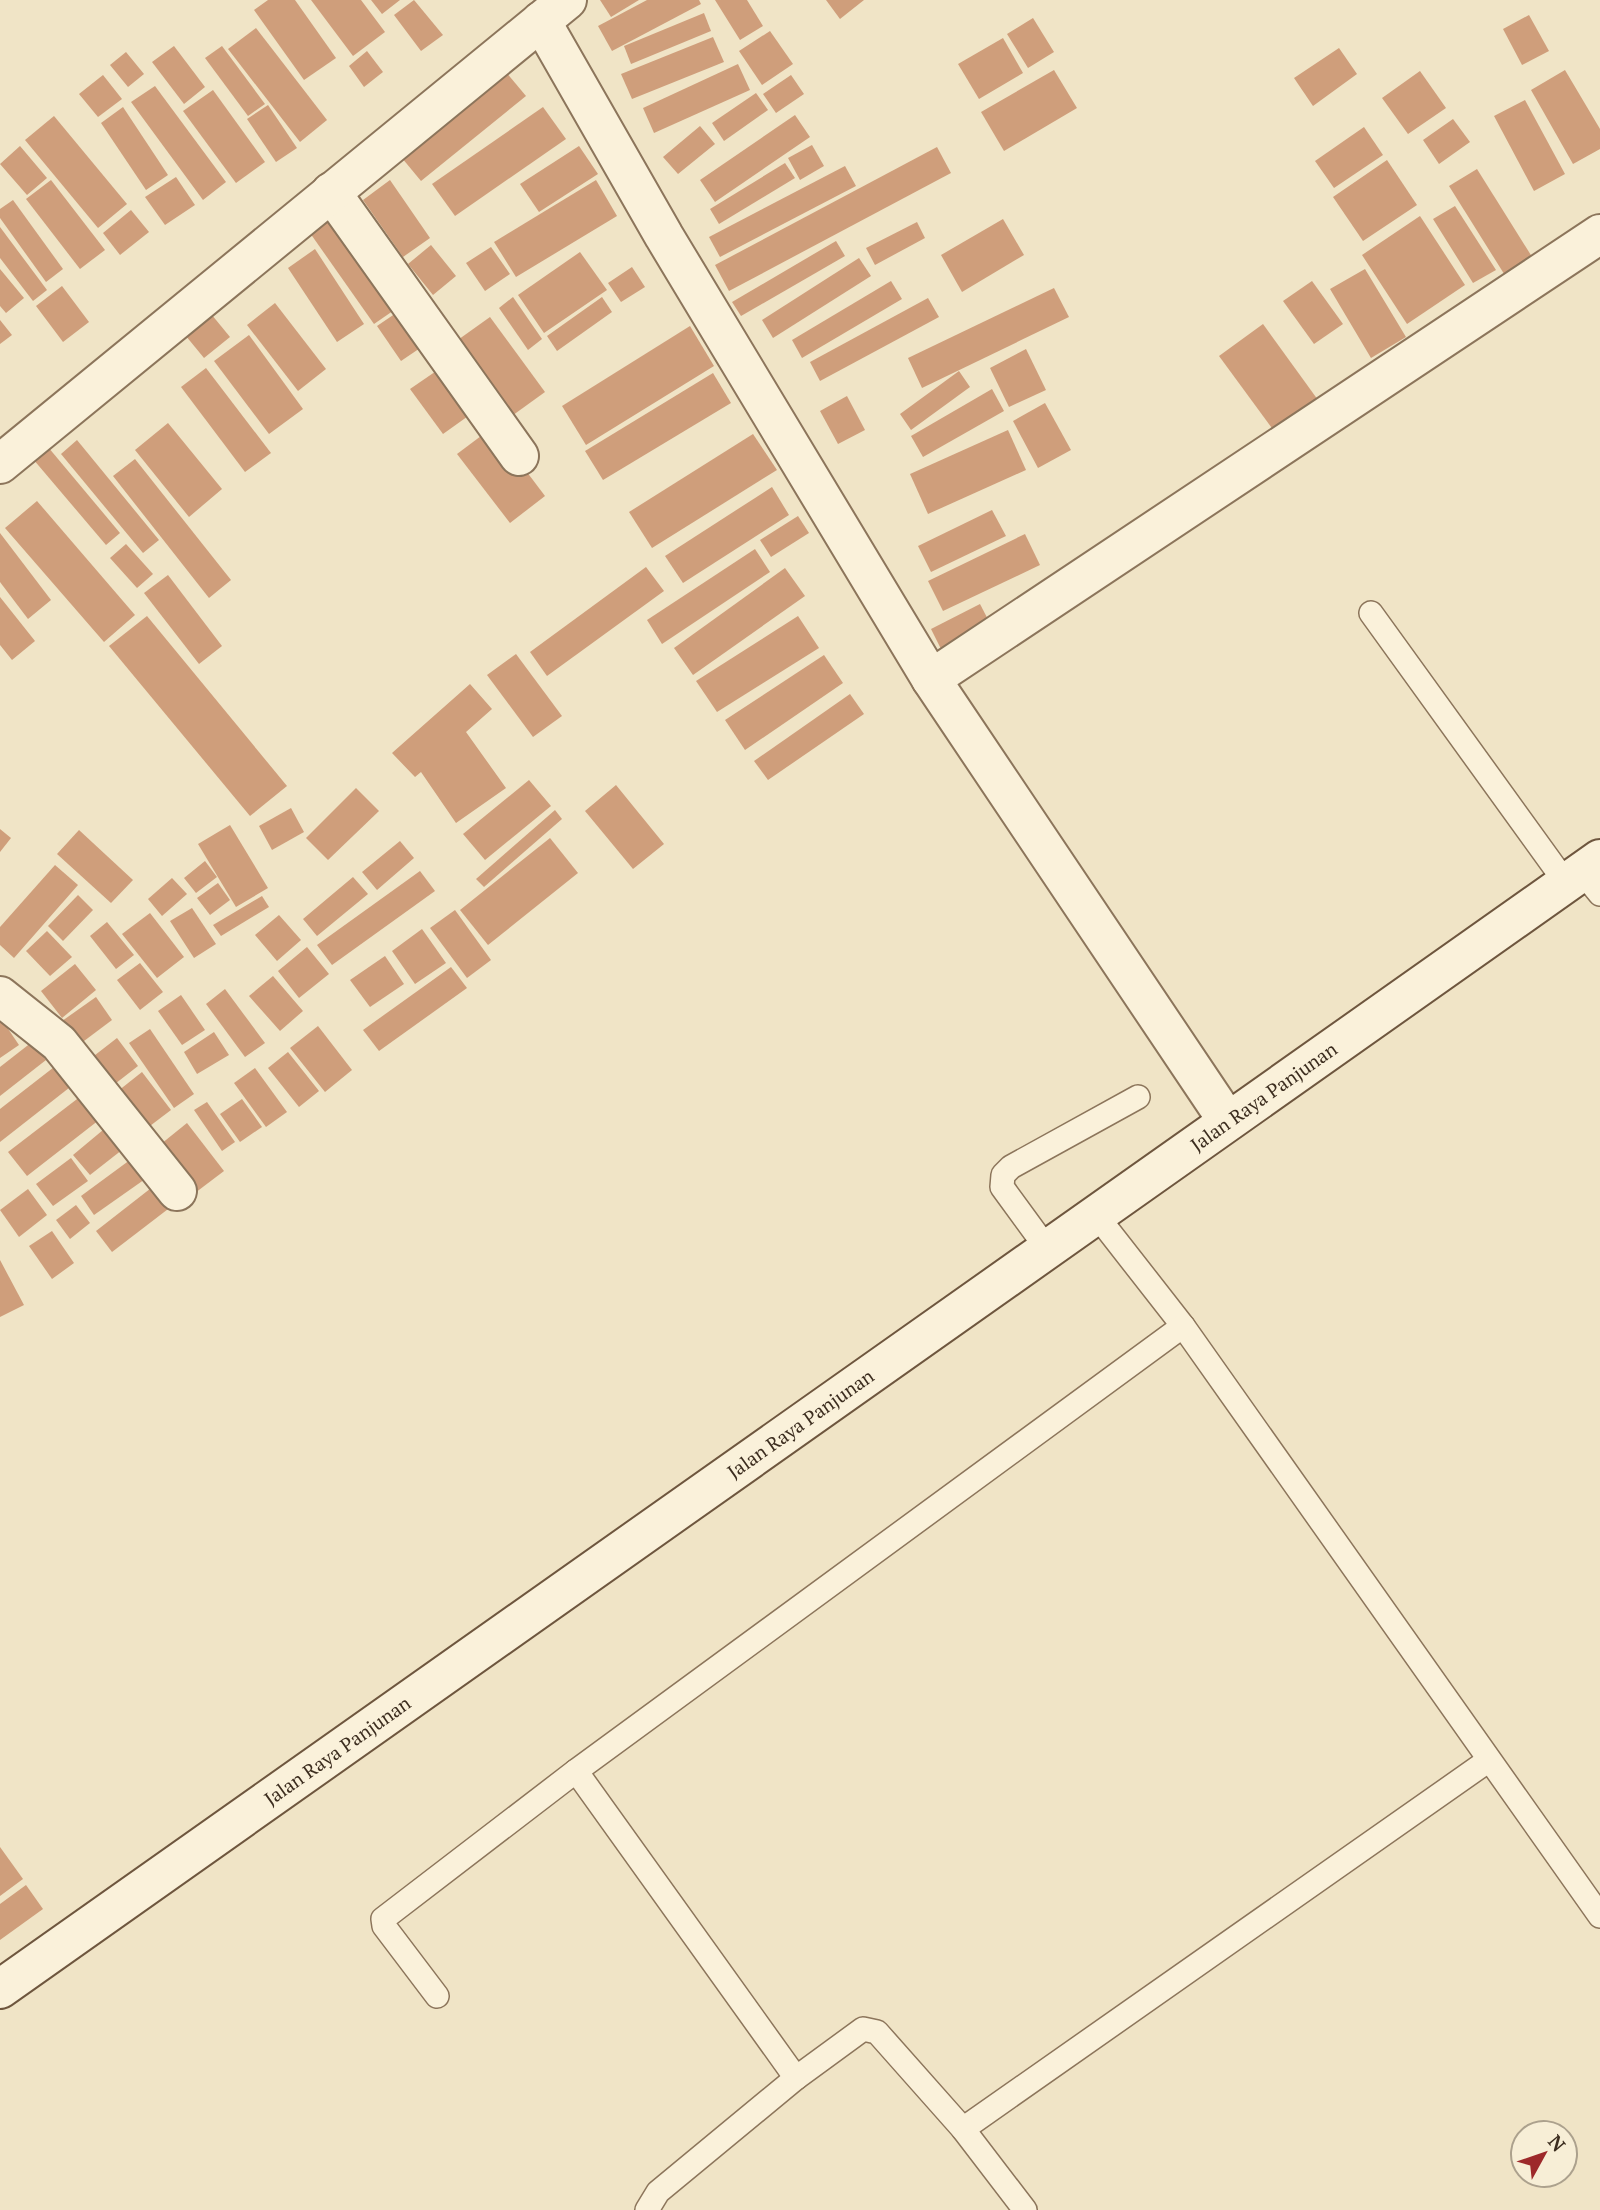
<svg xmlns="http://www.w3.org/2000/svg" width="1600" height="2210" viewBox="0 0 1600 2210" font-family="'PT Serif',serif">
<style>
.building{fill:#cf9e7b}
.lines{fill:none;stroke-linecap:round;stroke-linejoin:round}
.lane-casing{stroke:#8c755b;stroke-width:26}
.street-casing{stroke:#8c755b;stroke-width:42}
.secondary-casing{stroke:#6e563e;stroke-width:42}
.lane{stroke:#faf1da;stroke-width:23}
.street{stroke:#faf1da;stroke-width:38}
.secondary{stroke:#faf1da;stroke-width:38}
.labels{text-anchor:middle;stroke-width:5;stroke-linejoin:round;paint-order:stroke}
.street-label{font-size:19px;fill:#3c2d1f;stroke:#f7eed6}
</style>
<rect width="100%" height="100%" fill="#f0e4c6"/>
<g class="building">
<polygon points="268,0 295,0 336,58 304,80 254,10"/>
<polygon points="311,0 361,0 385,32 353,56"/>
<polygon points="371,0 400,0 382,14"/>
<polygon points="414,0 443,35 421,51 394,15"/>
<polygon points="600,0 639,0 611,17"/>
<polygon points="647,0 699,0 701,4 612,51 598,26"/>
<polygon points="715,0 747,0 763,26 740,40"/>
<polygon points="826,0 864,0 840,19"/>
<polygon points="704,13 711,31 631,64 624,46"/>
<polygon points="1529,15 1549,51 1522,65 1503,29"/>
<polygon points="1033,18 1054,52 1028,68 1007,34"/>
<polygon points="256,28 327,120 300,142 228,49"/>
<polygon points="770,31 793,64 762,85 739,51"/>
<polygon points="713,37 724,62 632,99 621,74"/>
<polygon points="1003,38 1023,73 979,99 958,64"/>
<polygon points="174,46 205,87 184,104 152,62"/>
<polygon points="222,46 265,104 248,116 205,58"/>
<polygon points="1339,48 1357,74 1313,106 1294,78"/>
<polygon points="367,51 383,72 364,87 349,66"/>
<polygon points="126,52 144,74 128,87 110,65"/>
<polygon points="738,64 750,90 654,133 643,108"/>
<polygon points="501,66 526,96 421,181 397,152"/>
<polygon points="1054,70 1077,108 1004,151 981,112"/>
<polygon points="1565,70 1600,129 1600,149 1573,164 1531,90"/>
<polygon points="1420,71 1446,108 1408,134 1382,98"/>
<polygon points="103,75 122,99 98,117 79,94"/>
<polygon points="791,75 804,94 776,113 763,94"/>
<polygon points="155,86 226,182 203,200 131,102"/>
<polygon points="213,90 265,162 236,183 183,111"/>
<polygon points="756,93 768,110 724,141 712,123"/>
<polygon points="1525,100 1565,174 1534,191 1494,116"/>
<polygon points="268,105 297,148 276,162 247,119"/>
<polygon points="123,107 168,175 146,190 101,123"/>
<polygon points="543,107 566,139 455,216 432,184"/>
<polygon points="795,115 810,137 715,202 700,180"/>
<polygon points="54,116 127,204 98,228 25,140"/>
<polygon points="1453,119 1470,142 1439,164 1423,140"/>
<polygon points="700,126 715,144 678,174 663,157"/>
<polygon points="1364,127 1383,155 1334,188 1315,161"/>
<polygon points="812,145 824,166 800,180 788,158"/>
<polygon points="20,146 47,178 27,195 0,164"/>
<polygon points="579,146 598,174 539,212 520,184"/>
<polygon points="937,147 951,173 729,291 715,265"/>
<polygon points="1387,160 1417,205 1363,241 1333,197"/>
<polygon points="785,163 795,178 719,224 710,209"/>
<polygon points="845,166 856,186 720,257 709,237"/>
<polygon points="1477,169 1534,260 1506,277 1449,186"/>
<polygon points="176,177 195,205 165,225 145,197"/>
<polygon points="51,180 105,250 80,269 26,199"/>
<polygon points="390,180 430,238 403,257 363,200"/>
<polygon points="596,180 617,216 516,277 494,242"/>
<polygon points="13,200 63,269 46,282 0,218 0,209"/>
<polygon points="332,203 403,304 374,324 303,223"/>
<polygon points="1455,206 1496,270 1473,283 1433,219"/>
<polygon points="131,210 149,232 120,255 103,233"/>
<polygon points="1420,216 1465,285 1407,324 1362,255"/>
<polygon points="1003,219 1024,255 962,292 941,255"/>
<polygon points="917,222 925,238 875,265 866,248"/>
<polygon points="0,227 47,290 33,301 0,258"/>
<polygon points="836,241 845,256 741,316 732,302"/>
<polygon points="431,245 456,276 433,295 408,264"/>
<polygon points="491,247 510,274 485,291 466,263"/>
<polygon points="315,249 364,324 337,342 288,268"/>
<polygon points="580,252 607,290 544,333 518,295"/>
<polygon points="859,258 871,276 773,338 762,320"/>
<polygon points="632,267 645,287 621,302 608,283"/>
<polygon points="0,269 24,298 6,313 0,306"/>
<polygon points="1365,269 1406,337 1371,358 1330,289"/>
<polygon points="891,281 902,299 802,358 792,340"/>
<polygon points="1312,281 1343,324 1314,344 1283,301"/>
<polygon points="62,286 89,322 63,342 36,306"/>
<polygon points="1054,288 1069,317 922,388 908,358"/>
<polygon points="513,297 542,339 528,350 499,308"/>
<polygon points="602,297 612,312 557,351 547,336"/>
<polygon points="928,298 939,317 820,381 810,362"/>
<polygon points="275,303 326,369 298,391 247,325"/>
<polygon points="405,307 429,342 401,361 377,326"/>
<polygon points="207,309 230,337 204,358 181,330"/>
<polygon points="490,317 545,392 509,418 455,342"/>
<polygon points="0,320 12,335 0,344"/>
<polygon points="1263,324 1318,400 1274,431 1219,356"/>
<polygon points="690,326 714,366 586,445 562,406"/>
<polygon points="249,335 303,409 269,434 214,361"/>
<polygon points="1026,349 1046,390 1009,407 990,368"/>
<polygon points="445,365 478,409 443,434 410,389"/>
<polygon points="206,368 271,453 245,472 181,387"/>
<polygon points="959,371 970,387 911,430 900,414"/>
<polygon points="713,373 731,403 603,480 585,451"/>
<polygon points="992,389 1004,411 923,457 911,436"/>
<polygon points="847,396 865,430 838,444 820,411"/>
<polygon points="1045,403 1071,450 1038,468 1013,421"/>
<polygon points="168,423 222,489 189,517 135,450"/>
<polygon points="493,427 545,496 510,523 457,454"/>
<polygon points="1008,430 1026,470 928,514 910,474"/>
<polygon points="753,434 777,470 652,548 629,512"/>
<polygon points="77,440 159,540 143,553 61,454"/>
<polygon points="48,447 120,533 106,545 33,459"/>
<polygon points="135,459 231,580 209,598 113,476"/>
<polygon points="772,487 789,515 683,583 665,556"/>
<polygon points="37,501 135,615 104,642 5,528"/>
<polygon points="992,510 1006,536 931,572 918,546"/>
<polygon points="798,516 809,533 771,557 760,540"/>
<polygon points="0,533 51,600 28,619 0,582"/>
<polygon points="1025,534 1040,565 943,611 928,581"/>
<polygon points="126,544 153,574 137,588 110,558"/>
<polygon points="755,549 770,572 662,644 647,620"/>
<polygon points="646,567 664,591 547,676 530,652"/>
<polygon points="785,568 805,596 693,675 674,648"/>
<polygon points="168,575 222,646 199,664 144,593"/>
<polygon points="0,597 35,641 12,660 0,645"/>
<polygon points="980,604 995,633 946,659 931,629"/>
<polygon points="147,616 287,786 250,816 109,646"/>
<polygon points="798,616 819,648 717,712 696,681"/>
<polygon points="516,654 562,716 533,737 487,675"/>
<polygon points="824,655 843,683 745,750 725,720"/>
<polygon points="470,684 492,709 466,732 506,788 456,823 421,772 415,777 392,753"/>
<polygon points="850,694 864,714 768,780 754,761"/>
<polygon points="529,780 551,806 485,860 463,834"/>
<polygon points="616,785 664,844 633,869 585,811"/>
<polygon points="356,788 379,811 328,860 306,838"/>
<polygon points="291,808 304,832 272,850 259,826"/>
<polygon points="555,810 562,819 484,887 476,879"/>
<polygon points="230,825 268,888 236,907 198,844"/>
<polygon points="0,829 11,838 0,852"/>
<polygon points="79,830 133,880 111,903 57,854"/>
<polygon points="550,838 578,873 488,945 460,910"/>
<polygon points="400,841 414,858 377,890 362,872"/>
<polygon points="205,861 217,877 196,893 184,878"/>
<polygon points="55,865 78,885 14,958 0,945 0,927"/>
<polygon points="420,871 435,891 332,965 317,945"/>
<polygon points="353,877 368,894 317,936 303,919"/>
<polygon points="172,878 187,894 162,916 148,899"/>
<polygon points="218,883 230,900 210,915 197,898"/>
<polygon points="78,895 93,910 63,941 48,926"/>
<polygon points="262,896 269,907 221,936 213,925"/>
<polygon points="192,908 216,944 194,958 170,921"/>
<polygon points="455,910 491,960 467,978 430,928"/>
<polygon points="150,913 184,957 157,978 122,934"/>
<polygon points="279,915 301,940 277,961 255,935"/>
<polygon points="107,922 134,955 116,969 90,936"/>
<polygon points="422,929 446,963 415,984 392,951"/>
<polygon points="47,931 72,957 50,976 26,951"/>
<polygon points="307,947 329,974 299,998 278,971"/>
<polygon points="385,956 404,984 370,1007 350,980"/>
<polygon points="140,963 163,992 140,1010 117,980"/>
<polygon points="75,964 96,990 62,1018 41,991"/>
<polygon points="451,967 467,988 379,1051 363,1030"/>
<polygon points="273,976 303,1011 280,1031 249,996"/>
<polygon points="225,989 265,1043 245,1057 206,1004"/>
<polygon points="181,995 205,1030 182,1045 158,1011"/>
<polygon points="96,997 112,1020 72,1050 55,1026"/>
<polygon points="0,1017 19,1045 0,1058"/>
<polygon points="318,1026 352,1070 325,1092 290,1048"/>
<polygon points="150,1029 194,1094 174,1108 129,1043"/>
<polygon points="214,1032 229,1055 197,1074 184,1052"/>
<polygon points="117,1038 138,1066 111,1087 90,1059"/>
<polygon points="32,1042 46,1060 0,1096 0,1067"/>
<polygon points="288,1052 319,1091 299,1107 268,1068"/>
<polygon points="58,1064 74,1084 0,1142 0,1109"/>
<polygon points="255,1068 287,1112 266,1127 234,1083"/>
<polygon points="142,1072 171,1110 142,1132 113,1095"/>
<polygon points="81,1096 99,1120 27,1176 8,1152"/>
<polygon points="242,1099 262,1127 240,1142 220,1114"/>
<polygon points="207,1102 235,1142 222,1151 194,1110"/>
<polygon points="187,1123 224,1171 191,1196 156,1148"/>
<polygon points="109,1125 127,1146 90,1175 73,1155"/>
<polygon points="134,1157 148,1177 94,1215 81,1196"/>
<polygon points="71,1158 88,1181 53,1206 36,1184"/>
<polygon points="155,1185 172,1206 112,1252 96,1231"/>
<polygon points="28,1189 47,1215 19,1237 0,1210"/>
<polygon points="76,1205 90,1223 70,1239 56,1220"/>
<polygon points="52,1231 74,1263 52,1279 29,1246"/>
<polygon points="0,1260 24,1305 0,1317"/>
<polygon points="0,1847 23,1879 0,1896"/>
<polygon points="26,1885 43,1909 0,1940 0,1904"/>
</g>
<g class="lines">
<g class="lane-casing">
<g id="lane">
<polyline points="1371,613 1566,883"/>
<polyline points="1582,872 1600,894"/>
<polyline points="1097,1216 1183,1326 1600,1916"/>
<polyline points="1048,1250 1002,1187 1003,1175 1011,1167 1138,1097"/>
<polyline points="437,1996 384,1926 383,1919 576,1771"/>
<polyline points="963,2129 1489,1760"/>
<polyline points="647,2210 658,2192 796,2078"/>
<polyline points="1025,2210 963,2129 877,2032 863,2029 796,2078 576,1771 1183,1326"/>
</g>
</g>
<g class="street-casing">
<g id="street">
<polyline points="541,21 664,236 931,679 1227,1120"/>
<polyline points="331,192 519,456"/>
<polyline points="0,464 567,0"/>
<polyline points="931,679 1600,234"/>
<polyline points="0,996 59,1043 177,1191"/>
</g>
</g>
<g class="secondary-casing">
<g id="secondary">
<path id="s1" d="M0,1989L1600,859"/>
</g>
</g>
<use href="#lane" class="lane"/>
<use href="#street" class="street"/>
<use href="#secondary" class="secondary"/>
</g>
<g class="labels">
<g class="street-label">
<text dy="7" stroke="none"><textPath href="#s1" startOffset="1547">Jalan Raya Panjunan</textPath></text>
<text dy="7" stroke="none"><textPath href="#s1" startOffset="980">Jalan Raya Panjunan</textPath></text>
<text dy="7" stroke="none"><textPath href="#s1" startOffset="413">Jalan Raya Panjunan</textPath></text>
</g>
</g>
<g transform="translate(1544 2154) rotate(50)"><circle r="33" fill="#f7eed6" stroke="#aca18d" stroke-width="2"/>
<path d="M0-5L12 26L0 18L-12 26Z" fill="#9d292a"/>
<text y="-10" font-size="19" font-weight="bold" text-anchor="middle" fill="#3c2d1f">N</text>
</g>
</svg>
